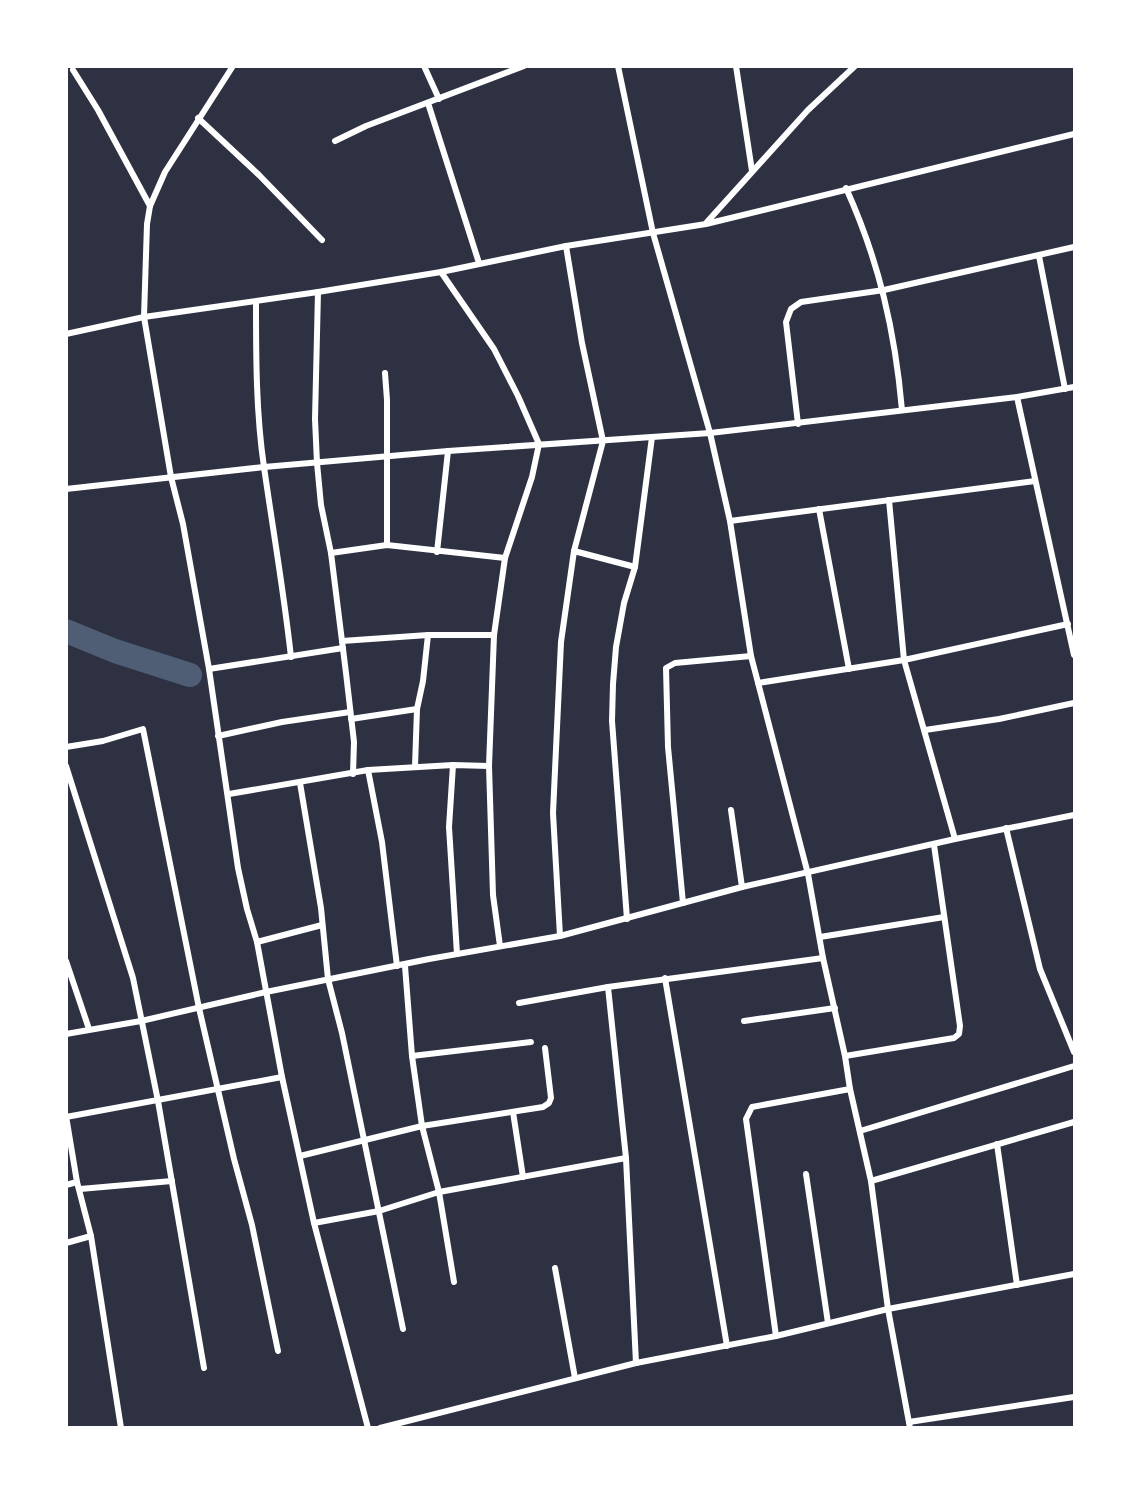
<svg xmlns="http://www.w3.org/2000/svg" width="1141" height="1494" viewBox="0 0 1141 1494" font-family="'Public Sans',sans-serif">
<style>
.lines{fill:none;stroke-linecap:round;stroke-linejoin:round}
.river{stroke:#4f5d75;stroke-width:24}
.minor{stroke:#fff;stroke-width:6}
</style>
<rect width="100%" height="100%" fill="#2d3142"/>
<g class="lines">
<polyline class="river" points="66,631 115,651 190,675"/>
<g class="minor">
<polyline points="233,66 165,172 150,206 147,224 144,317 171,477 183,524 209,669 238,868 247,909 257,942 282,1077 314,1223 368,1428"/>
<polyline points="424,66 439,99"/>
<polyline points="618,66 653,233 710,433 730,521 751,656 808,874 823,958 845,1056 850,1089 871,1181 888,1309 910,1428"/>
<polyline points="736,66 752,171"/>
<polyline points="73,70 98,110 150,206"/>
<polyline points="428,103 479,263"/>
<polyline points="198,118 259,175 322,240"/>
<polyline points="335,141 366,126 524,66"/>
<path d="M846,188C879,261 895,331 902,410"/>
<polyline points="707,222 808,110 855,66"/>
<polyline points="1039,256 1065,389"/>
<polyline points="441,272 494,349 518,396 539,444 532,477 505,558 494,635 489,766 493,895 500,946"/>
<polyline points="318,292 315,419 317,463 321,505 331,553 346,673 354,742 353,774"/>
<path d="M256,302C256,357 256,413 264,467C273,530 284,593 291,657"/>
<polyline points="66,334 144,317 318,292 441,272 566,246 706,224 1074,134"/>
<polyline points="385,373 387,400 387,545"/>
<polyline points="1017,397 1074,655"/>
<polyline points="798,424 786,322 791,309 801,302 884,290 1074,247"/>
<polyline points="66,489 264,467 448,451 710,433 1017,397 1074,387"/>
<polyline points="889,500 904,660 955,839"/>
<polyline points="819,509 849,669"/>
<polyline points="730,521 1035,481"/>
<polyline points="574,551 635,567"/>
<polyline points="437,552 448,451"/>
<polyline points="331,553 387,545 505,558"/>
<polyline points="342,641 428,635 494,635"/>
<polyline points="209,669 343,648"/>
<polyline points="758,683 904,660 1068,624"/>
<polyline points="351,719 417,709"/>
<polyline points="925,730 999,719 1074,703"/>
<polyline points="218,736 282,722 350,712"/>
<polyline points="66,747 103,741 143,729 199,1008 234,1159 252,1225 278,1351"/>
<polyline points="453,765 449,827 457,954"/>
<polyline points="66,766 133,978 158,1101 204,1368"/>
<polyline points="415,767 417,709 423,681 428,635"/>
<polyline points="368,770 382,842 397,966"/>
<polyline points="300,783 321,908 328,979 342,1033 403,1329"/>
<polyline points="229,794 368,770 453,765 489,766"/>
<polyline points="731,810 742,887"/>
<polyline points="1006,828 1040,969 1074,1052"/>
<polyline points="683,903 668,747 666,668 675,663 751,656"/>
<polyline points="627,919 612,721 613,684 616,647 624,603 635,567 652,437"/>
<polyline points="560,936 553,813 561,642 574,551 603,441 582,343 566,246"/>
<polyline points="820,937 944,917"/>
<polyline points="257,942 322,925"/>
<polyline points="66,961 89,1029"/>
<polyline points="405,966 412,1056 422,1126 439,1192 454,1282"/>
<polyline points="665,978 727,1346"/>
<polyline points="519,1003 608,987"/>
<polyline points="744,1021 835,1008"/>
<polyline points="66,1034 141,1021 266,992 429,959 560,936 742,887 955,839 1074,815"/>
<polyline points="412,1056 531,1042"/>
<polyline points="845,1056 954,1038 959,1034 960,1026 934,845"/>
<polyline points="513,1112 523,1177"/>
<polyline points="66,1116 77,1182 91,1236 121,1428"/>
<polyline points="66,1117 282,1077"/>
<polyline points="860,1131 1074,1066"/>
<polyline points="997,1144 1017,1285"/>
<polyline points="300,1156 422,1126 543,1107 549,1103 551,1098 545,1048"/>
<polyline points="806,1174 828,1323"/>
<polyline points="871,1181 1074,1122"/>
<polyline points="66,1185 77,1182"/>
<polyline points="80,1189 172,1181"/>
<polyline points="314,1223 379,1211 439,1192 626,1158"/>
<polyline points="66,1243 91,1236"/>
<polyline points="555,1268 575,1378"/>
<polyline points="776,1336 746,1119 752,1107 850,1089"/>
<polyline points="636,1363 626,1158 608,987 823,958"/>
<polyline points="909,1422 1074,1397"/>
<polyline points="380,1428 636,1363 776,1336 888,1309 1074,1274"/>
</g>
</g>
<rect width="1141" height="1494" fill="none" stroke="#ffffff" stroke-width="136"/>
</svg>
